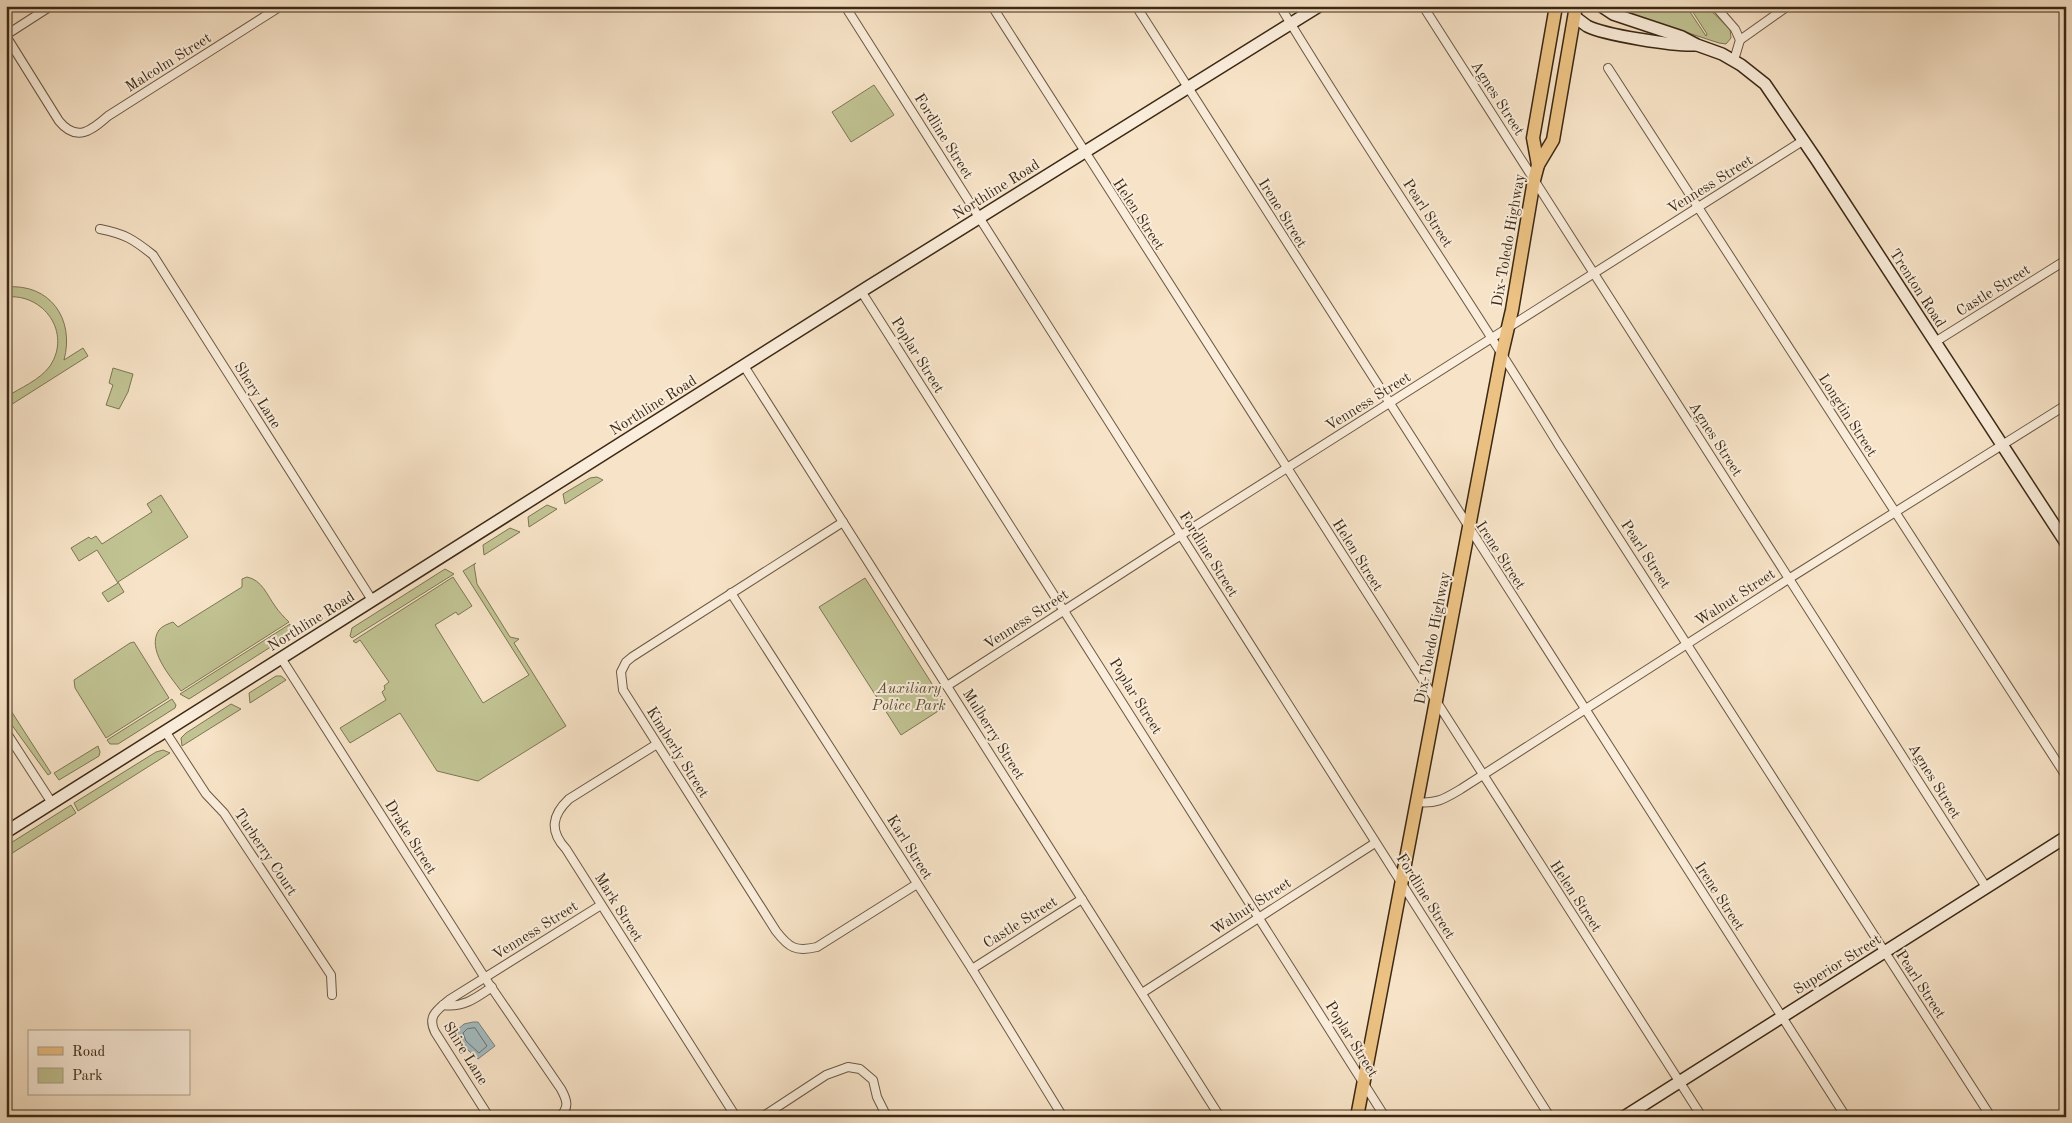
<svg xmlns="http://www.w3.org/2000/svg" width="2072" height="1123" viewBox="0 0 2072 1123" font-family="'Old Standard TT',serif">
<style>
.green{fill:#c1c393;stroke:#7e7654}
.water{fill:#a3bbc0;stroke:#7a817c}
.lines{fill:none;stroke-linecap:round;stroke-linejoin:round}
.shore{stroke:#70726a;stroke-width:1}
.street-casing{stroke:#6b5842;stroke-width:10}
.secondary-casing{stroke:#3c2915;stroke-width:14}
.primary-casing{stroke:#3c2915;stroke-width:15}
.street{stroke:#faeddb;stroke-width:8}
.secondary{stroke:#faeddb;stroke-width:11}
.primary{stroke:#ecc284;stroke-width:12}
.labels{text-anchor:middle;stroke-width:4;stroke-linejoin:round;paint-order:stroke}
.street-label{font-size:15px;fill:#3c2915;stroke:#faeddb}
.park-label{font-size:15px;font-style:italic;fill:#5d5034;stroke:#faeddb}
</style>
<rect width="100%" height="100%" fill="#f7e3c7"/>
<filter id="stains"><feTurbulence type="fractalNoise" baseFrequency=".004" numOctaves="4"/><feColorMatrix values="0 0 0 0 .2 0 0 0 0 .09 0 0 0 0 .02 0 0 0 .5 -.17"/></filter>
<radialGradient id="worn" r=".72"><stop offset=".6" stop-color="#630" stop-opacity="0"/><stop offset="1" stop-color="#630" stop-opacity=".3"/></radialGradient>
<g class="green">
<polygon points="1610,6 1686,6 1706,36 1707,34 1689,6 1706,6 1730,29 1731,38 1726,44 1719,43 1618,10"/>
<polygon points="874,85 894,115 851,142 832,112"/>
<path d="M6,287C50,283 75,319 64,360L83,348L88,356L6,408V397C20,388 40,380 50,366C72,333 44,293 6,297Z"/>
<polygon points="113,368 133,374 128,392 119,409 106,405 113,385 109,383"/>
<polygon points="597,477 603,480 565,504 563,494 590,478"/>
<polygon points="161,495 188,537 118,582 124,592 108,602 102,593 118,583 97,550 79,561 71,548 89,537 91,539 96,536 102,544 152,512 147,504"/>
<polygon points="547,505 557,509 529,527 528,517"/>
<polygon points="510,528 520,532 484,555 483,545"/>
<polygon points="476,563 474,565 477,584 510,637 519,639 514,643 566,726 478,781 437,771 400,713 350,743 340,728 386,700 382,692 385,689 384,686 389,682 360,640 356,643 353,641 453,577 472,606 458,615 456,612 435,625 483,703 529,675 463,571"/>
<polygon points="445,569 454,574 352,638 350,636 352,628"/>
<path d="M247,577C262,580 267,595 275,606C279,612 284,617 289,622L181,691C170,676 146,649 159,630C162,626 168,624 173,622L178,627L242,587V579Z"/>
<polygon points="865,578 946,706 901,735 819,607"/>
<polygon points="290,624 291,634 189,699 180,694"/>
<polygon points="134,642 169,698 106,738 75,688 74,680 130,643"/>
<polygon points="276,676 281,676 286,680 250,703 249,693"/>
<polygon points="172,699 176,705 175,708 118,744 110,744 107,740"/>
<polygon points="6,703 51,773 48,775 6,717"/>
<polygon points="231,704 241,709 182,746 181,738 186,733"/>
<polygon points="98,746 100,752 99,756 59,780 54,773"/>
<polygon points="163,750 170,753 78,811 74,803 156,752"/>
<polygon points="71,805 76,813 6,857 6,846"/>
</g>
<polygon class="water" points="473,1022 478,1022 495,1046 478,1059 461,1044 457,1030 464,1024"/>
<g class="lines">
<polygon class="shore" points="475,1028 487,1046 479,1053 466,1041 463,1033 467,1029"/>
<g class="street-casing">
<g id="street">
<polyline points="845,6 1550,1117"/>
<path d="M992,6C1229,376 1465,747 1702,1117"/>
<polyline points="1136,6 1846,1117"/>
<path d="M1280,6C1369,154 1468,296 1558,444L1991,1117"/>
<polyline points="1423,6 1986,887"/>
<polyline points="1715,6 1735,29 1740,40 1734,60"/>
<polyline points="6,35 51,6"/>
<path d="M6,36L59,121C77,143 92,130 108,116L281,6"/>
<polyline points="1740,40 1788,6"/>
<polyline points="1608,68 2066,776"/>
<path d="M100,229C125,234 133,239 153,255L372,600"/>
<polyline points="861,291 1385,1117"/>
<polyline points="1935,342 2066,260"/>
<polyline points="744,366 1220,1117"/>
<path d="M843,522L632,657L626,662L621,672L623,690L776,931C789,948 796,952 817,947L917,884"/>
<polyline points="731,593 972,969 1063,1117"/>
<path d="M281,658L485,978L561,1089C567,1100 570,1108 559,1117"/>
<polyline points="947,686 1167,544 1804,140"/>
<polyline points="165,731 206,794 224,813 331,975 332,995"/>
<polyline points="6,732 52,803"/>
<path d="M657,744L569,799C552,815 549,831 566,849L736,1117"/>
<path d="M1417,802C1437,804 1444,799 1461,789L1790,578L2066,405"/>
<polyline points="972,969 1082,899"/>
<polyline points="1142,993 1375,843"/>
<path d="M443,1005C463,1008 476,998 492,987"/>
<path d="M489,1117L435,1032C427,1016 437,1010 449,1000L601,905"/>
<polyline points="762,1117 826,1075 848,1067 860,1069 873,1080 877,1097 887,1117"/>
</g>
</g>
<g class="secondary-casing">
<g id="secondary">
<polyline points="1601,6 1613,14 1682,37 1697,45 1722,54 1741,65 1765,84 1816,159 2066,543"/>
<path d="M1575,17C1579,20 1583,23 1587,26C1604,35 1675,46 1695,45"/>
<polyline points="6,832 868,287 1319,6"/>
<polyline points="1624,1117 2066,837"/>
</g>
</g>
<g class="primary-casing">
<g id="primary">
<polyline points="1538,165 1533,138 1556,6"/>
<polyline points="1357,1117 1502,353 1512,310 1534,180 1538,165 1553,140 1576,6"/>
</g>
</g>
<use href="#street" class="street"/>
<use href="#secondary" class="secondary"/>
<use href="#primary" class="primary"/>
</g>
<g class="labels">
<g class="street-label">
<text transform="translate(168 62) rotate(-32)" y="5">Malcolm Street</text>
<text transform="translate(1498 98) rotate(57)" y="5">Agnes Street</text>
<text transform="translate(944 136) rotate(58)" y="5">Fordline Street</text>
<text transform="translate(1710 184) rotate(-32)" y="5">Venness Street</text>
<text transform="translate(996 189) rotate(-32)" y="5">Northline Road</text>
<text transform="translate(1283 213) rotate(58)" y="5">Irene Street</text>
<text transform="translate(1428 213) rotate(57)" y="5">Pearl Street</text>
<text transform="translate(1139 214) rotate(57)" y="5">Helen Street</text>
<text transform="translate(1508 240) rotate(-80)" y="5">Dix-Toledo Highway</text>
<text transform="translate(1918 288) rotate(57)" y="5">Trenton Road</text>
<text transform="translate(1993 290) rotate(-32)" y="5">Castle Street</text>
<text transform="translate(918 355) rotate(58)" y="5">Poplar Street</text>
<text transform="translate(258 395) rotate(58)" y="5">Shery Lane</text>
<text transform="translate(1368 401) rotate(-32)" y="5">Venness Street</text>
<text transform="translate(653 405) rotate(-32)" y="5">Northline Road</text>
<text transform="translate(1848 415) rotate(57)" y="5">Longtin Street</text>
<text transform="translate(1716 439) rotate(57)" y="5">Agnes Street</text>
<text transform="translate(1209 554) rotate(58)" y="5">Fordline Street</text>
<text transform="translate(1646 554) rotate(57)" y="5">Pearl Street</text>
<text transform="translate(1358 555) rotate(58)" y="5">Helen Street</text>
<text transform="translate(1501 555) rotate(57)" y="5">Irene Street</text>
<text transform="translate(1735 597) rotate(-33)" y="5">Walnut Street</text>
<text transform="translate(1026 619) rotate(-33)" y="5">Venness Street</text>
<text transform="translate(311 621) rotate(-32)" y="5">Northline Road</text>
<text transform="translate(1432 638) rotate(-79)" y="5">Dix-Toledo Highway</text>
<text transform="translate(1136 696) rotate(58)" y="5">Poplar Street</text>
<text transform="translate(994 734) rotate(58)" y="5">Mulberry Street</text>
<text transform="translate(678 752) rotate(58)" y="5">Kimberly Street</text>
<text transform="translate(1935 781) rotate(58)" y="5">Agnes Street</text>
<text transform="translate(411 837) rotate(58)" y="5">Drake Street</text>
<text transform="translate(910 847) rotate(58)" y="5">Karl Street</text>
<text transform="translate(266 852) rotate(56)" y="5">Turberry Court</text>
<text transform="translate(1426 896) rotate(58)" y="5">Fordline Street</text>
<text transform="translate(1576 896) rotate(57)" y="5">Helen Street</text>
<text transform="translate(1720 896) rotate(57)" y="5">Irene Street</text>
<text transform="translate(1251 906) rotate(-33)" y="5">Walnut Street</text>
<text transform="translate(619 907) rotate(58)" y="5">Mark Street</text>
<text transform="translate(1020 922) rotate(-32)" y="5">Castle Street</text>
<text transform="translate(535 930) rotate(-32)" y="5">Venness Street</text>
<text transform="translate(1837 964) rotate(-32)" y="5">Superior Street</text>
<text transform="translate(1921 984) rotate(57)" y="5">Pearl Street</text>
<text transform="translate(1352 1039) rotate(58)" y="5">Poplar Street</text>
<text transform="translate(466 1053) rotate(58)" y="5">Shire Lane</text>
</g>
<g class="park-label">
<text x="909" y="693">Auxiliary<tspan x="909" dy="17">Police Park</tspan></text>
</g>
</g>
<rect width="2072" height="1123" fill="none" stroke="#f7e3c7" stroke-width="25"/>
<rect x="8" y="8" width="2057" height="1108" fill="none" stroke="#3c2915" stroke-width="2.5"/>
<rect x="12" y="12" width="2047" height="1098" fill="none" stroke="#3c2915"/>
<rect x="28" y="1030" width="162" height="65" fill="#faeddb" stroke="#ae9f8c"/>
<rect x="38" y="1047" width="25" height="8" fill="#ecc284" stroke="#ae9f8c"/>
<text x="72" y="1056" font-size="15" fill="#3c2915">Road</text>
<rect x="38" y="1068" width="25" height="15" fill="#c1c393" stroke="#ae9f8c"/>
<text x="72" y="1080" font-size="15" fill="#3c2915">Park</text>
<rect width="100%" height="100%" filter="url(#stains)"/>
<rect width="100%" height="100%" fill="url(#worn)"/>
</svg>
